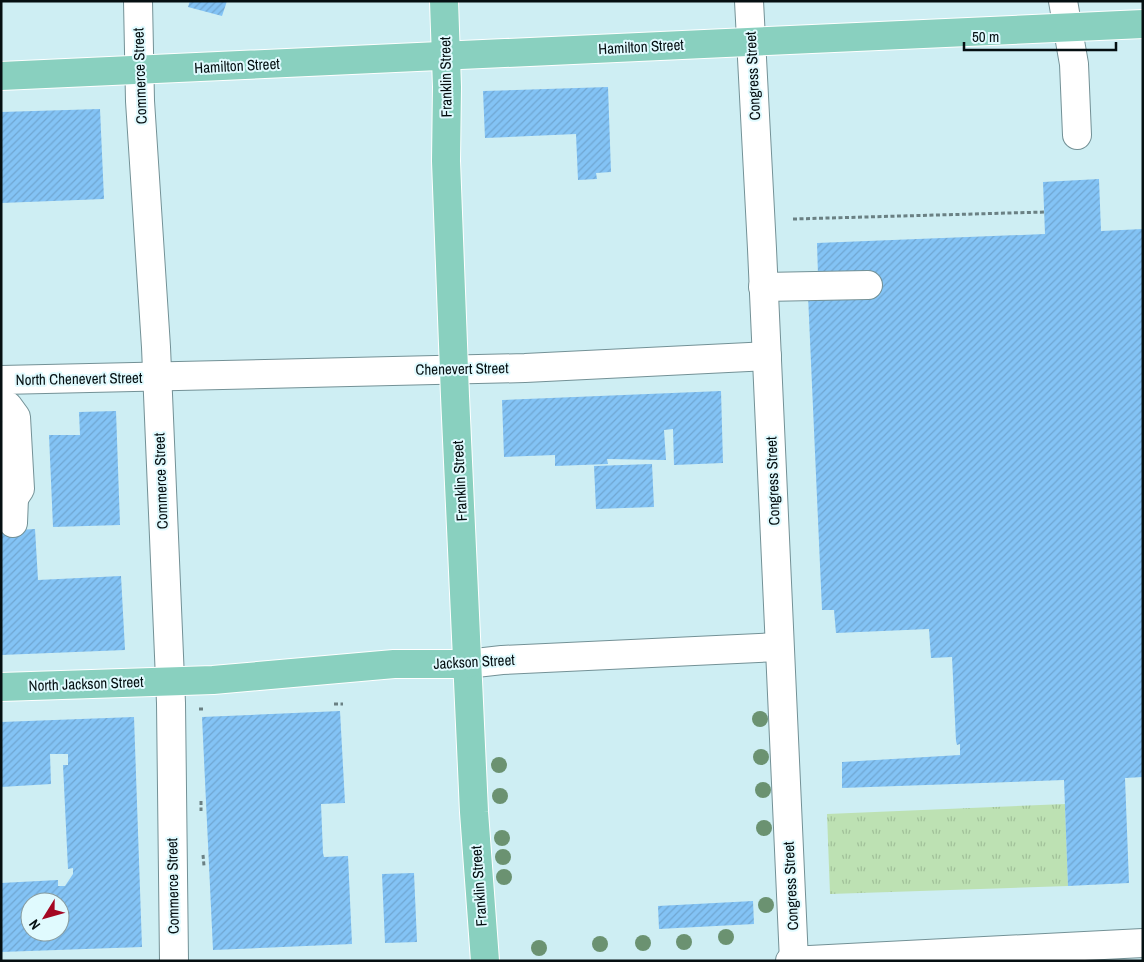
<svg xmlns="http://www.w3.org/2000/svg" width="1144" height="962" viewBox="0 0 1144 962" font-family="'Archivo Narrow',sans-serif">
<style>
.grass{fill:url(#grass-tufts)}
.building{fill:url(#building-hatch);fill-rule:evenodd}
.lines{fill:none;stroke-linecap:round;stroke-linejoin:round}
.minor-casing{stroke:#739196;stroke-width:30}
.major-casing{stroke:#fff;stroke-width:30}
.path{stroke:#6a8083;stroke-width:3;stroke-dasharray:4 2.5;stroke-linecap:butt}
.minor{stroke:#fff;stroke-width:28}
.major{stroke:#89d0bf;stroke-width:28}
.tree{fill:#6b9271}
.labels{text-anchor:middle;stroke-width:4;stroke-linejoin:round;paint-order:stroke}
.street-label{font-size:15px;fill:#050f11;stroke:#e0fafe}
</style>
<defs>
<pattern id="grass-tufts" width="24" height="20" patternUnits="userSpaceOnUse" patternTransform="scale(1.25)"><rect width="24" height="20" fill="#bde1b3"/><path d="M3 7l-1-3M5 7V3M7 7l1-3M15 17l-1-3M17 17v-4M19 17l1-3" fill="none" stroke="#a1c099"/></pattern>
<pattern id="building-hatch" width="6" height="6" patternUnits="userSpaceOnUse" patternTransform="scale(1.25)"><rect width="6" height="6" fill="#83c3f5"/><path d="M-1 1l2-2M0 6l6-6M5 7l2-2" fill="none" stroke="#70a6d1"/></pattern>
</defs>
<rect width="100%" height="100%" fill="#ceeef3"/>
<polygon class="grass" points="1065,804 1068,886 830,894 827,814"/>
<g class="building">
<polygon points="190,1 227,1 222,16 188,7"/>
<polygon points="608,87 611,172 596,173 597,179 578,180 576,134 485,138 483,91"/>
<polygon points="100,109 104,199 1,203 1,112"/>
<polygon points="1099,179 1101,231 1143,229 1143,777 1125,778 1129,883 1068,886 1064,780 842,788 842,762 960,755 960,744 957,745 956,741 952,657 931,658 929,629 836,633 834,610 822,610 808,295 877,293 875,273 818,275 817,243 1045,234 1043,182"/>
<polygon points="721,391 723,463 674,465 673,429 664,430 666,460 607,459 608,464 555,466 555,455 504,457 502,400"/>
<polygon points="116,411 120,525 53,527 49,435 80,435 79,412"/>
<polygon points="652,464 654,507 596,509 594,466"/>
<polygon points="35,529 38,580 121,576 125,650 1,655 1,531"/>
<polygon points="340,711 345,803 321,804 323,853 324,857 348,856 352,944 213,950 202,717"/>
<path d="M134,717L142,947L1,952V883L58,880V886H65L73,874V868L68,869L63,765H68V754H50L51,784L1,787V722ZM30,902H60V932H30Z"/>
<polygon points="414,873 417,942 385,943 382,874"/>
<polygon points="753,901 754,924 659,929 658,906"/>
</g>
<g class="lines">
<g class="minor-casing">
<g id="minor">
<polyline points="138,1 140,101 156,347 171,703 174,961"/>
<polyline points="749,1 762,249 794,961"/>
<polyline points="1063,1 1074,64 1077,135"/>
<polyline points="763,287 868,285"/>
<polyline points="1,380 525,368 767,356"/>
<polyline points="1,436 5,475 14,498 20,489 16,417 8,406"/>
<polyline points="13,523 14,498"/>
<polyline points="467,664 502,660 779,647"/>
<polyline points="790,961 1143,943"/>
</g>
</g>
<g class="major-casing">
<g id="major">
<polyline points="444,1 447,87 446,161 455,396 474,812 485,961"/>
<polyline points="1,76 1143,24"/>
<polyline points="1,687 213,680 394,664 467,664"/>
</g>
</g>
<g class="path">
<polyline points="793,219 1045,212"/>
<polyline points="334,704 343,704"/>
<polyline points="199,709 205,709"/>
<polyline points="201,801 201,811"/>
<polyline points="203,855 204,866"/>
</g>
<use href="#minor" class="minor"/>
<use href="#major" class="major"/>
</g>
<g class="tree">
<circle cx="760" cy="719" r="8"/>
<circle cx="761" cy="757" r="8"/>
<circle cx="499" cy="765" r="8"/>
<circle cx="763" cy="790" r="8"/>
<circle cx="500" cy="796" r="8"/>
<circle cx="764" cy="828" r="8"/>
<circle cx="502" cy="838" r="8"/>
<circle cx="503" cy="857" r="8"/>
<circle cx="504" cy="877" r="8"/>
<circle cx="766" cy="905" r="8"/>
<circle cx="726" cy="937" r="8"/>
<circle cx="684" cy="942" r="8"/>
<circle cx="643" cy="943" r="8"/>
<circle cx="600" cy="944" r="8"/>
<circle cx="539" cy="948" r="8"/>
</g>
<g class="labels">
<g class="street-label">
<text transform="translate(641 47) rotate(-3)" y="5">Hamilton Street</text>
<text transform="translate(237 66) rotate(-3)" y="5">Hamilton Street</text>
<text transform="translate(140 76) rotate(-92)" y="5">Commerce Street</text>
<text transform="translate(753 76) rotate(-93)" y="5">Congress Street</text>
<text transform="translate(446 77) rotate(-91)" y="5">Franklin Street</text>
<text transform="translate(462 369) rotate(-1)" y="5">Chenevert Street</text>
<text transform="translate(79 379) rotate(-1)" y="5">North Chenevert Street</text>
<text transform="translate(161 481) rotate(-92)" y="5">Commerce Street</text>
<text transform="translate(460 481) rotate(-93)" y="5">Franklin Street</text>
<text transform="translate(773 481) rotate(-92)" y="5">Congress Street</text>
<text transform="translate(474 662) rotate(-3)" y="5">Jackson Street</text>
<text transform="translate(86 684) rotate(-2)" y="5">North Jackson Street</text>
<text transform="translate(173 886) rotate(-91)" y="5">Commerce Street</text>
<text transform="translate(479 886) rotate(-94)" y="5">Franklin Street</text>
<text transform="translate(791 886) rotate(-93)" y="5">Congress Street</text>
</g>
</g>
<rect width="1144" height="962" fill="none" stroke="#050f11" stroke-width="5"/>
<g transform="translate(45 917) rotate(233)"><circle r="24" fill="#e0fafe" stroke="#889c9f"/>
<path d="M0-4L9 19L0 12L-9 19Z" fill="#a40723"/>
<text y="-8" font-size="14" font-weight="bold" text-anchor="middle" fill="#050f11">N</text>
</g>
<path d="M964 42v8h152v-8" fill="none" stroke="#050f11" stroke-width="2.5"/>
<text x="972" y="42" font-size="15" fill="#050f11" stroke="#e0fafe" stroke-width="4" paint-order="stroke">50 m</text>
</svg>
